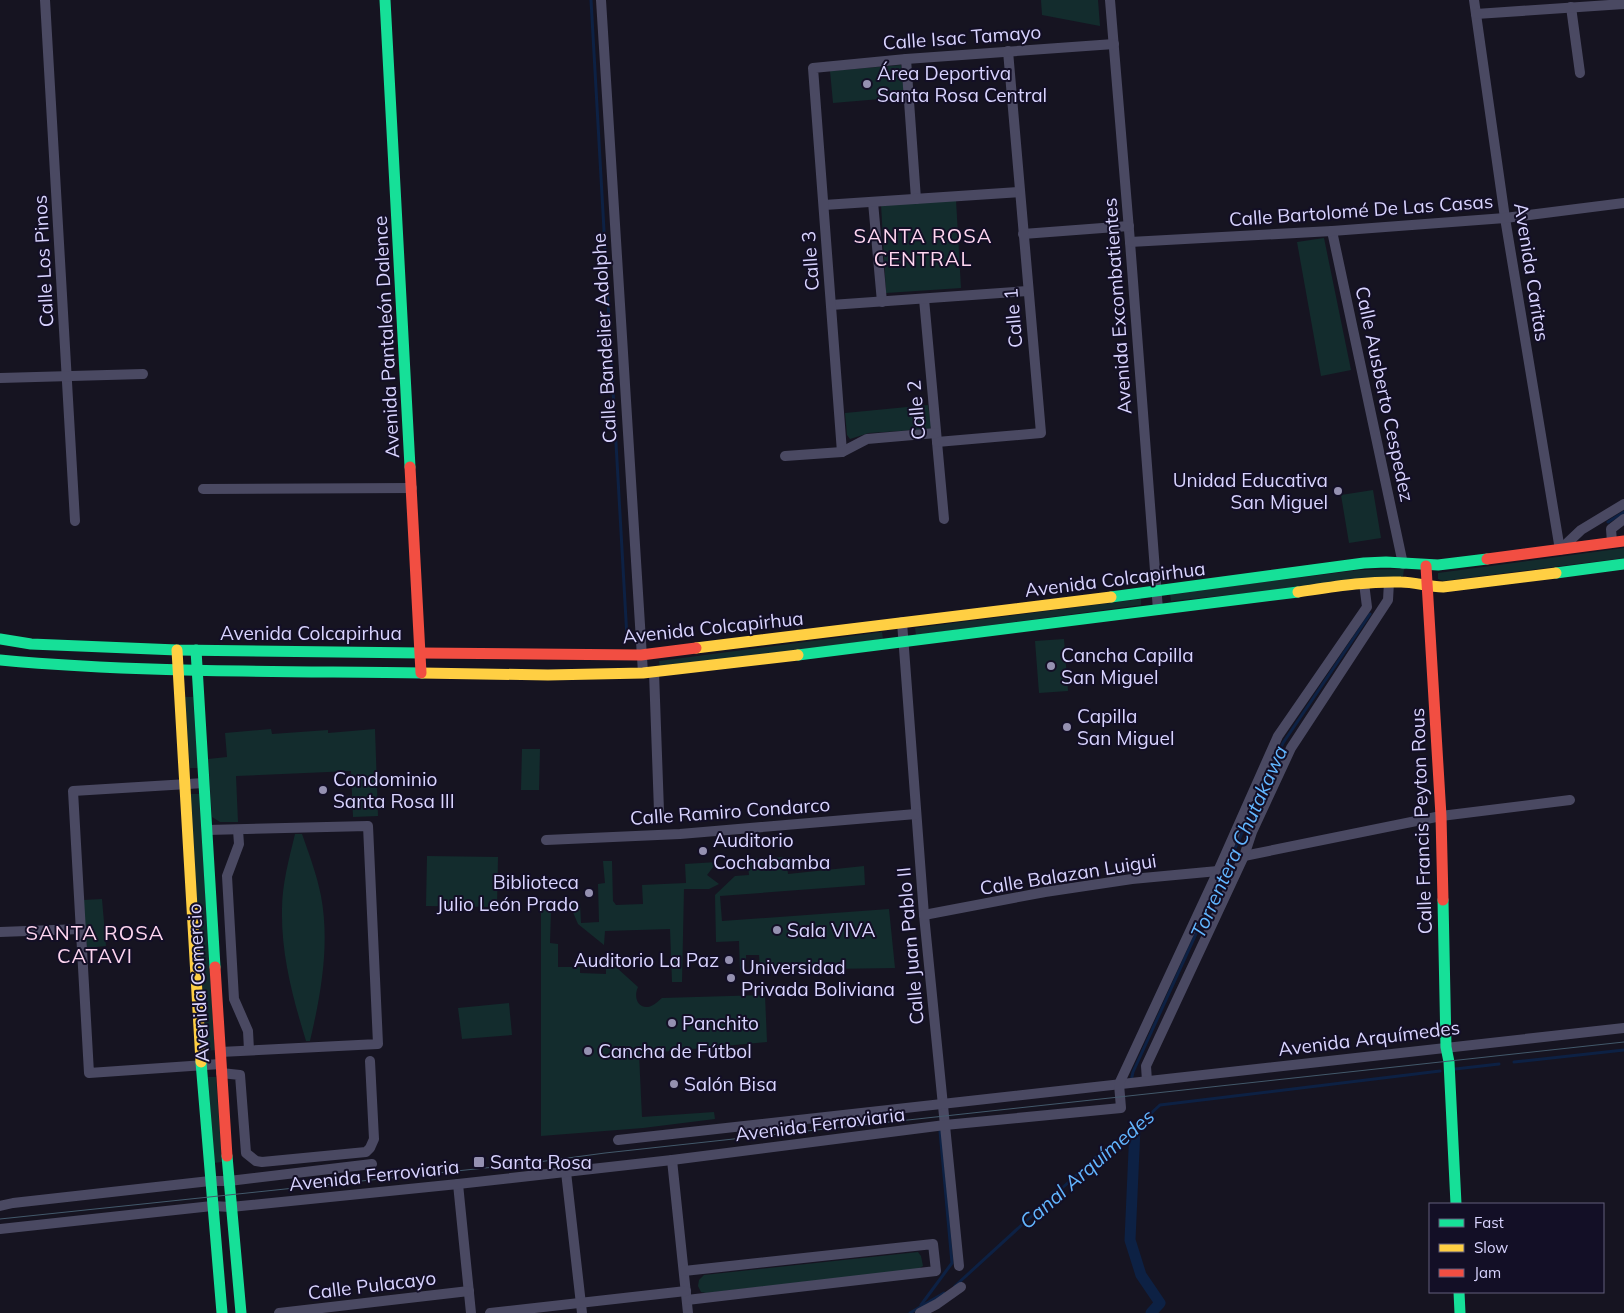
<svg xmlns="http://www.w3.org/2000/svg" width="1624" height="1313" viewBox="0 0 1624 1313" font-family="Mulish,sans-serif">
<style>
.green{fill:#132c2d}
.lines{fill:none;stroke-linecap:round;stroke-linejoin:round}
.stream{stroke:#0d2144;stroke-width:3}
.canal{stroke:#0d2144;stroke-width:11}
.street{stroke:#4a4962;stroke-width:10}
.fast{stroke:#16e098;stroke-width:11}
.slow{stroke:#ffcf43;stroke-width:11}
.jam{stroke:#f24e42;stroke-width:11}
.tram{stroke:#43596b;stroke-width:1}
.poi-dot{fill:#9591b1;stroke:#130f26;stroke-width:2}
.labels{text-anchor:middle;stroke-width:4;stroke-linejoin:round;paint-order:stroke}
.street-label{font-size:19px;fill:#d9d4ff;stroke:#130f26}
.poi-label{font-size:19px;fill:#d9d4ff;stroke:#130f26;text-anchor:start}
.neighbourhood-label{font-size:20px;letter-spacing:1px;fill:#ffd6f0;stroke:#130f26}
.water-label{font-size:20px;font-style:italic;fill:#62b6ff;stroke:#130f26}
</style>
<rect width="100%" height="100%" fill="#161421"/>
<g class="green">
<polygon points="1041,0 1098,0 1100,26 1042,15"/>
<polygon points="901,65 904,97 833,103 830,71"/>
<polygon points="956,200 961,288 886,293 881,204"/>
<polygon points="1324,238 1351,370 1321,376 1297,242"/>
<polygon points="928,405 931,425 930,429 869,433 850,439 847,435 845,413"/>
<polygon points="1373,490 1381,538 1349,543 1341,495"/>
<polygon points="1624,548 1624,558 1443,581 1438,579 1438,573"/>
<polygon points="1404,569 1403,577 1171,601 1170,594 1359,570"/>
<polygon points="1141,599 1141,605 916,635 915,628"/>
<polygon points="882,632 883,639 660,668 659,661"/>
<polygon points="1064,639 1068,691 1039,693 1035,641"/>
<polygon points="185,697 193,697 198,768 190,768"/>
<polygon points="271,729 272,734 328,730 328,733 375,729 378,816 353,817 351,771 236,776 238,822 220,822 212,817 208,759 227,757 225,733"/>
<polygon points="522,749 540,749 539,790 521,790"/>
<polygon points="190,794 199,794 215,1050 206,1051"/>
<path d="M295,834H302C309,854 317,875 321,896C330,944 321,994 310,1041H306C293,998 281,955 282,909C282,884 289,859 295,834Z"/>
<polygon points="427,856 498,857 497,907 426,906"/>
<polygon points="786,857 788,874 864,866 865,885 720,896 722,921 889,909 895,968 760,970 759,955 746,955 746,970 740,971 739,941 716,942 715,895 735,876 749,875 748,865 751,859"/>
<polygon points="603,861 612,861 613,901 616,905 643,904 642,885 686,883 685,864 717,862 707,875 719,884 709,889 684,889 682,982 672,982 670,929 605,931 604,945 578,924 569,903 580,903 581,923 599,922 598,884 605,883"/>
<polygon points="102,899 106,946 87,948 83,900"/>
<path d="M541,910H551L550,943L558,944V967H580V973L606,974V958L638,987C634,995 636,1008 648,1007C654,1006 658,1001 662,998L765,995L767,1042L639,1054L642,1117L714,1112L715,1119L643,1128L541,1136Z"/>
<polygon points="509,1003 512,1035 462,1039 458,1008"/>
<polygon points="208,1077 216,1077 222,1162 214,1163"/>
<polygon points="918,1252 921,1256 923,1266 918,1269 706,1293 701,1292 698,1286 699,1280 704,1275"/>
</g>
<g class="lines">
<g class="stream">
<polyline points="591,0 627,638"/>
<polyline points="1608,522 1624,512"/>
<polyline points="1514,1062 1624,1050"/>
<polyline points="1455,1069 1499,1064"/>
<polyline points="1131,1081 1133,1072 1283,743 1370,614"/>
<polyline points="955,1286 1095,1158 1135,1128 1160,1105 1440,1071"/>
<polyline points="921,1305 952,1263 940,1131"/>
<polyline points="910,1313 944,1293"/>
</g>
<polyline class="canal" points="1135,1128 1130,1240 1141,1275 1160,1303 1151,1313"/>
<g class="street">
<polyline points="45,0 75,521"/>
<polyline points="601,0 643,673"/>
<polyline points="1110,0 1130,242 1158,610"/>
<polyline points="1474,0 1505,218 1560,550"/>
<polyline points="1571,7 1580,73"/>
<polyline points="1476,14 1624,4"/>
<polyline points="906,59 916,199"/>
<polyline points="873,202 882,302"/>
<polyline points="824,205 1020,192"/>
<polyline points="1332,231 1403,564"/>
<polyline points="1023,234 1129,226"/>
<polyline points="1130,242 1332,231 1505,218 1624,203"/>
<polyline points="924,299 944,519"/>
<polyline points="831,305 1028,291"/>
<polyline points="0,378 143,374"/>
<polyline points="937,442 1041,433 1008,51"/>
<polyline points="842,452 813,68 906,59 1114,44"/>
<polyline points="785,456 842,452 867,439 936,433"/>
<polyline points="203,489 412,488"/>
<polyline points="1612,542 1611,529 1624,519"/>
<polyline points="1562,548 1581,530 1624,504"/>
<polyline points="902,622 924,915 959,1266"/>
<polyline points="654,672 659,811"/>
<polyline points="204,783 73,791 89,1073 220,1064"/>
<polyline points="207,830 368,826 378,1044 220,1052"/>
<polyline points="238,830 239,844 227,876 234,999 248,1031 249,1050"/>
<polyline points="546,840 680,834 916,814"/>
<polyline points="1244,856 1441,816 1570,800"/>
<polyline points="924,915 1045,892 1132,879 1218,871"/>
<polyline points="0,932 81,929"/>
<polyline points="221,1073 240,1075 246,1153 256,1161 262,1162 366,1152 370,1148 374,1139 370,1061"/>
<polyline points="1147,1081 1146,1066 1244,856 1252,832 1291,748 1388,600 1389,582"/>
<polyline points="618,1140 1624,1028"/>
<polyline points="672,1160 688,1313"/>
<polyline points="566,1172 582,1313"/>
<polyline points="458,1184 471,1313"/>
<polyline points="0,1206 13,1203 210,1181 229,1181 372,1164"/>
<polyline points="0,1229 212,1206 231,1207 458,1184 672,1160 945,1125 1121,1108 1119,1084 1218,871 1278,736 1367,607 1364,583"/>
<polyline points="684,1271 933,1244 936,1271 687,1300"/>
<polyline points="279,1313 469,1291"/>
<polyline points="490,1313 686,1291"/>
<polyline points="920,1313 937,1304 961,1287"/>
</g>
<g class="fast">
<polyline points="385,0 410,467"/>
<polyline points="1556,573 1624,564"/>
<polyline points="1111,597 1364,563 1386,562 1438,565 1487,559"/>
<polyline points="0,639 31,644 177,650 421,653"/>
<polyline points="196,650 215,967"/>
<polyline points="798,655 1298,592"/>
<path d="M0,660C140,673 281,671 422,673"/>
<polyline points="1443,900 1446,1047 1449,1062 1456,1204"/>
<polyline points="201,1062 222,1313"/>
<polyline points="227,1156 241,1313"/>
<polyline points="1459,1292 1460,1313"/>
</g>
<g class="slow">
<path d="M1298,592C1332,587 1366,581 1401,582C1415,582 1428,587 1443,587L1556,573"/>
<polyline points="696,648 1111,597"/>
<polyline points="177,650 201,1062"/>
<polyline points="422,673 548,675 643,673 798,655"/>
</g>
<g class="jam">
<polyline points="410,467 421,673"/>
<polyline points="1487,559 1624,541"/>
<polyline points="1426,566 1441,816 1443,900"/>
<polyline points="421,653 641,655 696,648"/>
<polyline points="215,967 227,1156"/>
</g>
<polyline class="tram" points="0,1219 523,1164 605,1153 1624,1042"/>
</g>
<g class="poi-dot">
<circle cx="867" cy="84" r="5"/>
<circle cx="1338" cy="491" r="5"/>
<circle cx="1051" cy="666" r="5"/>
<circle cx="1067" cy="727" r="5"/>
<circle cx="323" cy="790" r="5"/>
<circle cx="703" cy="851" r="5"/>
<circle cx="589" cy="893" r="5"/>
<circle cx="777" cy="930" r="5"/>
<circle cx="729" cy="960" r="5"/>
<circle cx="731" cy="978" r="5"/>
<circle cx="672" cy="1023" r="5"/>
<circle cx="588" cy="1051" r="5"/>
<circle cx="674" cy="1084" r="5"/>
<rect x="473" y="1156" width="12" height="12" rx="2.5"/>
</g>
<g class="labels">
<g class="street-label">
<text transform="translate(962 37) rotate(-4)" y="7">Calle Isac Tamayo</text>
<text transform="translate(1361 210) rotate(-4)" y="7">Calle Bartolomé De Las Casas</text>
<text transform="translate(43 261) rotate(-93)" y="7">Calle Los Pinos</text>
<text transform="translate(810 261) rotate(-94)" y="7">Calle 3</text>
<text transform="translate(1532 272) rotate(81)" y="7">Avenida Caritas</text>
<text transform="translate(1117 306) rotate(-94)" y="7">Avenida Excombatientes</text>
<text transform="translate(1013 318) rotate(-95)" y="7">Calle 1</text>
<text transform="translate(386 337) rotate(-93)" y="7">Avenida Pantaleón Dalence</text>
<text transform="translate(604 338) rotate(-93)" y="7">Calle Bandelier Adolphe</text>
<text transform="translate(1385 394) rotate(78)" y="7">Calle Ausberto Cespedez</text>
<text transform="translate(916 410) rotate(-95)" y="7">Calle 2</text>
<text transform="translate(1115 579) rotate(-7)" y="7">Avenida Colcapirhua</text>
<text transform="translate(713 627) rotate(-6)" y="7">Avenida Colcapirhua</text>
<text x="311" y="640">Avenida Colcapirhua</text>
<text transform="translate(730 811) rotate(-4)" y="7">Calle Ramiro Condarco</text>
<text transform="translate(1421 821) rotate(-92)" y="7">Calle Francis Peyton Rous</text>
<text transform="translate(1068 874) rotate(-9)" y="7">Calle Balazan Luigui</text>
<text transform="translate(910 946) rotate(-95)" y="7">Calle Juan Pablo II</text>
<text transform="translate(198 983) rotate(-93)" y="7">Avenida Comercio</text>
<text transform="translate(1369 1038) rotate(-7)" y="7">Avenida Arquímedes</text>
<text transform="translate(820 1124) rotate(-7)" y="7">Avenida Ferroviaria</text>
<text transform="translate(374 1175) rotate(-6)" y="7">Avenida Ferroviaria</text>
<text transform="translate(372 1285) rotate(-7)" y="7">Calle Pulacayo</text>
</g>
<g class="poi-label">
<text x="877" y="80">Área Deportiva<tspan x="877" dy="22">Santa Rosa Central</tspan></text>
<text x="1328" y="487" text-anchor="end">Unidad Educativa<tspan x="1328" dy="22">San Miguel</tspan></text>
<text x="1061" y="662">Cancha Capilla<tspan x="1061" dy="22">San Miguel</tspan></text>
<text x="1077" y="723">Capilla<tspan x="1077" dy="22">San Miguel</tspan></text>
<text x="333" y="786">Condominio<tspan x="333" dy="22">Santa Rosa III</tspan></text>
<text x="713" y="847">Auditorio<tspan x="713" dy="22">Cochabamba</tspan></text>
<text x="579" y="889" text-anchor="end">Biblioteca<tspan x="579" dy="22">Julio León Prado</tspan></text>
<text x="787" y="937">Sala VIVA</text>
<text x="719" y="967" text-anchor="end">Auditorio La Paz</text>
<text x="741" y="974">Universidad<tspan x="741" dy="22">Privada Boliviana</tspan></text>
<text x="682" y="1030">Panchito</text>
<text x="598" y="1058">Cancha de Fútbol</text>
<text x="684" y="1091">Salón Bisa</text>
<text x="490" y="1169">Santa Rosa</text>
</g>
<g class="neighbourhood-label">
<text x="923" y="243">SANTA ROSA<tspan x="923" dy="23">CENTRAL</tspan></text>
<text x="95" y="940">SANTA ROSA<tspan x="95" dy="23">CATAVI</tspan></text>
</g>
<g class="water-label">
<text transform="translate(1239 842) rotate(-66)" y="7">Torrentera Chutakawa</text>
<text transform="translate(1087 1169) rotate(-41)" y="7">Canal Arquímedes</text>
</g>
</g>
<rect x="1429" y="1203" width="175" height="90" fill="#130f26" stroke="#625e7d"/>
<rect x="1439" y="1219" width="25" height="8" fill="#16e098" stroke="#625e7d"/>
<text x="1474" y="1228" font-size="15" fill="#d9d4ff">Fast</text>
<rect x="1439" y="1244" width="25" height="8" fill="#ffcf43" stroke="#625e7d"/>
<text x="1474" y="1253" font-size="15" fill="#d9d4ff">Slow</text>
<rect x="1439" y="1269" width="25" height="8" fill="#f24e42" stroke="#625e7d"/>
<text x="1474" y="1278" font-size="15" fill="#d9d4ff">Jam</text>
</svg>
